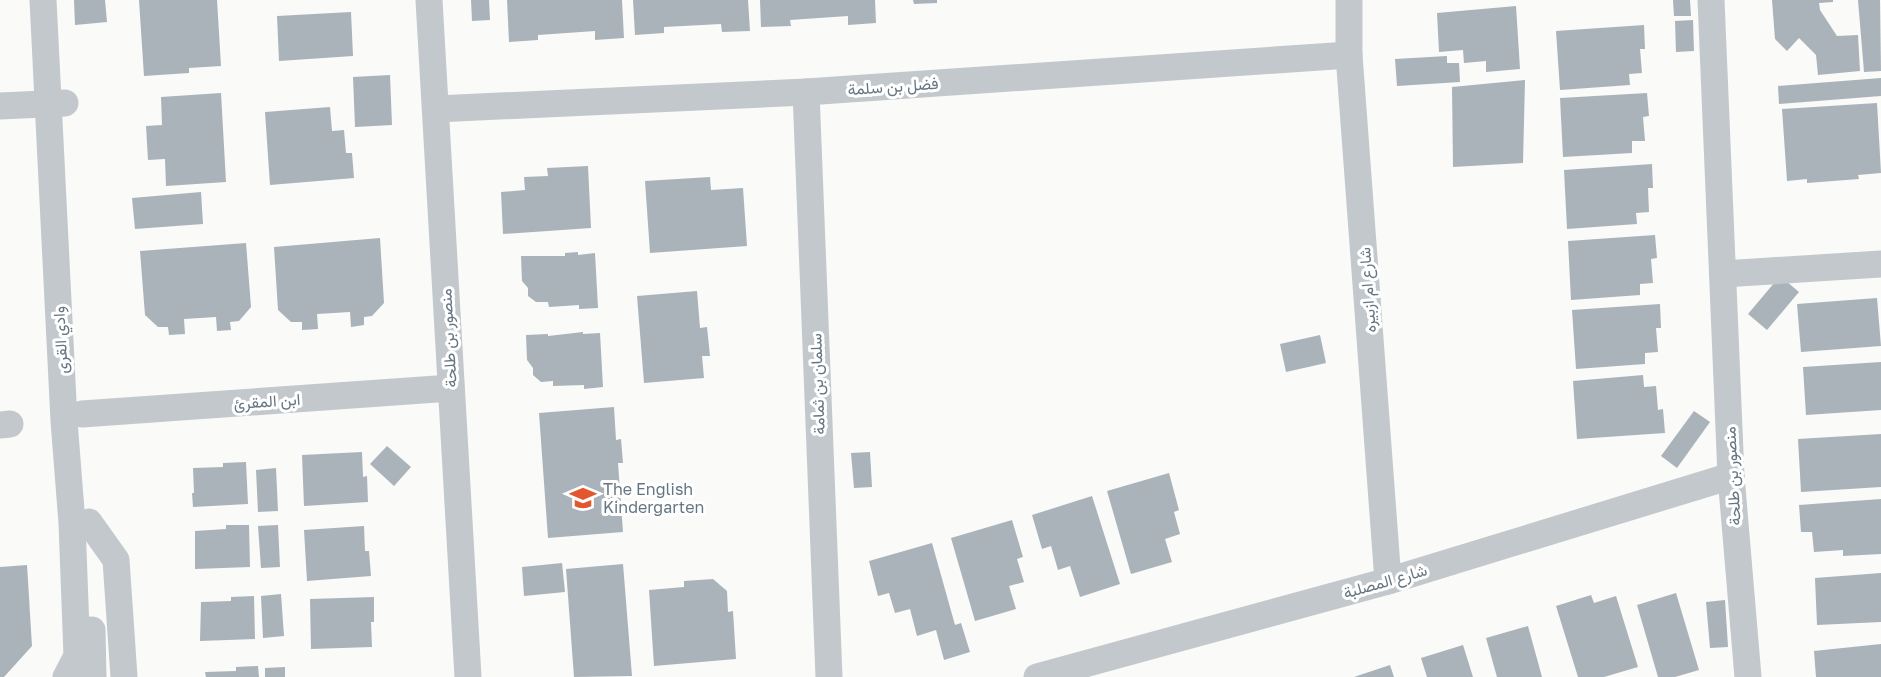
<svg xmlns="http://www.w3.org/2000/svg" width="1881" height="677" viewBox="0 0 1881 677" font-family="'Golos Text',Vazirmatn,sans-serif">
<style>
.building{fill:#aab3b9}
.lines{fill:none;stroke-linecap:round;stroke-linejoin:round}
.minor{stroke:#c3c8cc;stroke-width:27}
.labels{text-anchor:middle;stroke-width:6;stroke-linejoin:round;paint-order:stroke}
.street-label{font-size:16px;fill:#657683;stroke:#fff}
.poi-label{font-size:16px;fill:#657683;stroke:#fff;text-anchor:start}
</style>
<rect width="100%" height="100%" fill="#fafaf8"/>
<g class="building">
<polygon points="74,0 105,0 107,22 75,25"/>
<polygon points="139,0 217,0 221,66 189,68 189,73 144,76"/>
<polygon points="471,0 489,0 490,20 472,21"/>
<polygon points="507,0 622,0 624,38 595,40 595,31 538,35 538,40 509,42"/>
<polygon points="633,0 748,0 750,31 722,32 721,24 664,27 664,33 635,35"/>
<polygon points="760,0 875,0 876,23 848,25 848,16 790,20 791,26 761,27"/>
<polygon points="913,0 937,0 937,3 914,4"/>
<polygon points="1673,0 1690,0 1691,16 1674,16"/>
<polygon points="1772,0 1833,0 1833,2 1819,3 1820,10 1837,36 1858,35 1860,71 1818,75 1816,55 1799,38 1787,51 1775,39"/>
<polygon points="1858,0 1880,0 1881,71 1864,72"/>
<polygon points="1516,6 1520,69 1486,72 1486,61 1464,63 1463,50 1439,52 1437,13"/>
<polygon points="351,12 353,56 279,61 277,16"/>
<polygon points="1693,20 1694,51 1676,52 1675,21"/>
<polygon points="1644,25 1645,49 1640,49 1642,73 1629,74 1630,85 1560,90 1556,31"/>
<polygon points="1447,56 1447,63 1459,63 1460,82 1397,86 1395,59"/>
<polygon points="390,75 392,125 355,127 353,77"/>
<polygon points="1881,78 1881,96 1779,104 1778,86"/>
<polygon points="1525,80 1523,163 1453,167 1452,87"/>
<polygon points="221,93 226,182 166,186 165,159 148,160 146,126 162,125 161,97"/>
<polygon points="1647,93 1649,116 1643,117 1645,141 1632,141 1632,153 1563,157 1560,98"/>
<polygon points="1877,103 1881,173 1858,175 1859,179 1807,183 1807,179 1787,181 1782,109"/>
<polygon points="330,107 332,131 344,130 346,153 352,153 354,178 270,185 265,112"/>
<polygon points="1652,164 1653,188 1648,188 1649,212 1636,213 1637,224 1567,229 1564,170"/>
<polygon points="588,166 591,228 503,234 501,192 525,190 524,177 548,176 547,168"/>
<polygon points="710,177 711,190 743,188 747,246 650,253 645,181"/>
<polygon points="201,192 203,224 135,229 132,198"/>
<polygon points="1655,235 1657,258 1651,259 1653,283 1640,284 1640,295 1571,300 1568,241"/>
<polygon points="380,238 384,303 372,316 364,317 364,325 351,327 350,312 317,314 318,329 302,330 302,322 291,322 278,310 274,247"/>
<polygon points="246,243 251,307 239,321 230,322 231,330 217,331 216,317 184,319 185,334 169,335 168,327 158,327 145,315 140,251"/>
<polygon points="578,252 578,255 595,253 598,308 579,309 579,305 549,307 548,302 536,302 528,296 528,288 522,281 521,256 565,256 565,253"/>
<polygon points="1780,276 1799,292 1767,330 1748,314"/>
<polygon points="697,291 700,328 707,327 710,356 702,356 704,378 644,383 637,296"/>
<polygon points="1877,298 1881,346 1801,352 1797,304"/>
<polygon points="1660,304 1661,328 1656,328 1658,352 1645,353 1645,364 1576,369 1572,310"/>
<polygon points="583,332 583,334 600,333 603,387 584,389 584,385 553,386 553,381 541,382 533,375 533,368 527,360 526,335 548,334 548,336"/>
<polygon points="1320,335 1326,363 1286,372 1280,344"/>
<polygon points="1881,362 1881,410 1806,415 1803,367"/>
<polygon points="1643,375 1644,387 1656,386 1658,410 1663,409 1665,433 1577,439 1573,381"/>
<polygon points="614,407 616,440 621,439 623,463 618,463 623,532 548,538 539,413"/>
<polygon points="1694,411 1710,422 1677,468 1661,456"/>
<polygon points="1881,434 1881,487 1801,492 1798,439"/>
<polygon points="387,446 411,467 394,486 370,464"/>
<polygon points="362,452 363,477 367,476 368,502 304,506 302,455"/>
<polygon points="870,452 872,487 854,488 851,453"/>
<polygon points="246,462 248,504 193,507 192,493 194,493 193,468 223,467 223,463"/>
<polygon points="276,468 278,511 258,512 256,470"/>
<polygon points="1169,473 1179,510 1174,512 1180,534 1165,539 1172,562 1131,574 1107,491"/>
<polygon points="1092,496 1120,584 1080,597 1070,566 1058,570 1051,546 1042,549 1032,515"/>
<polygon points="1881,499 1881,554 1843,556 1843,550 1814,552 1812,532 1801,532 1799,505"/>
<polygon points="1012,520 1023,557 1017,559 1024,582 1009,586 1016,609 975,621 951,538"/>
<polygon points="226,525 249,525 250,567 195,569 195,531 226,529"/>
<polygon points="278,525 280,567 261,568 258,526"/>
<polygon points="364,526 365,551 369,551 371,576 307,581 304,530"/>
<polygon points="932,543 955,625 961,623 970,652 944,660 936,630 917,636 910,609 895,613 889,593 878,596 869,561"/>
<polygon points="562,563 565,592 524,596 522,567"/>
<polygon points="623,564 632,676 574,677 566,569"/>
<polygon points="27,565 32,646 4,677 0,677 0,567"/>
<polygon points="1881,573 1881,622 1817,625 1815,578"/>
<polygon points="713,579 727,591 728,612 733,611 736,659 654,666 649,590 684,587 684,581"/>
<polygon points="1676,593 1699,670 1675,677 1658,677 1637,605"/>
<polygon points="281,594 284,636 263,638 261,596"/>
<polygon points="1591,595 1594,603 1616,596 1638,667 1604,677 1578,677 1556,606"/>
<polygon points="254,596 255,639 200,641 201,602 231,601 231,597"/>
<polygon points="374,597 374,622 371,622 372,647 311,649 310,599"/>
<polygon points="1725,600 1728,647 1710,648 1706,602"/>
<polygon points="1528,626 1542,677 1497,677 1486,638"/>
<polygon points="1881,644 1881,677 1816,677 1814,651"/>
<polygon points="1463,645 1473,677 1427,677 1421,658"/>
<polygon points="1390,665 1394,677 1354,677"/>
<polygon points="258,666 259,677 206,677 205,672 236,671 236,667"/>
<polygon points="285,667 285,677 265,677 265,668"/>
</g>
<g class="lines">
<g class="minor">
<polyline points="43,0 64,421 72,523 77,656 66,677"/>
<polyline points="429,0 468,677"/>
<polyline points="1349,0 1349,55 1388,581"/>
<polyline points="1711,0 1731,476 1748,677"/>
<polyline points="806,92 829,677"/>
<polyline points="0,106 65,103"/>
<polyline points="436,109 806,92 1349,55"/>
<polyline points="1723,274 1881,264"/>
<polyline points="82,414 451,388"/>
<polyline points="0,425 10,424"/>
<polyline points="89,522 116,560 124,677"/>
<polyline points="92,630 93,677"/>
<polyline points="1037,677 1388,581 1731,476"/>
</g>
</g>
<defs>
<g id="school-bare" transform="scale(2.07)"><path d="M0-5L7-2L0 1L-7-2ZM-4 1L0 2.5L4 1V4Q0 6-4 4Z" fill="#e4572e" stroke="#fff" stroke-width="2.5" paint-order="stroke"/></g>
</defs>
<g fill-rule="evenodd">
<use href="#school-bare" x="583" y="498"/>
</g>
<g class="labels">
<g class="street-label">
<text transform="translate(893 86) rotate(-4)" y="6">فضل بن سلمة</text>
<text transform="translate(1367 290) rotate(-94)" y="6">شارع ام ازبيره</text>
<text transform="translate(448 338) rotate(-93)" y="6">منصور بن طلحة</text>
<text transform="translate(60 340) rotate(-93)" y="6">وادي القرى</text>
<text transform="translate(817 384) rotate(-92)" y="6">سلمان بن ثمامة</text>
<text transform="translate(267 401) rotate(-4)" y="6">ابن المقرئ</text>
<text transform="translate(1732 476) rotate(-93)" y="6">منصور بن طلحة</text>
<text transform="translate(1385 581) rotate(-16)" y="6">شارع المصلبة</text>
</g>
<g class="poi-label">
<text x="603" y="495">The English<tspan x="603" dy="18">Kindergarten</tspan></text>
</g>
</g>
</svg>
